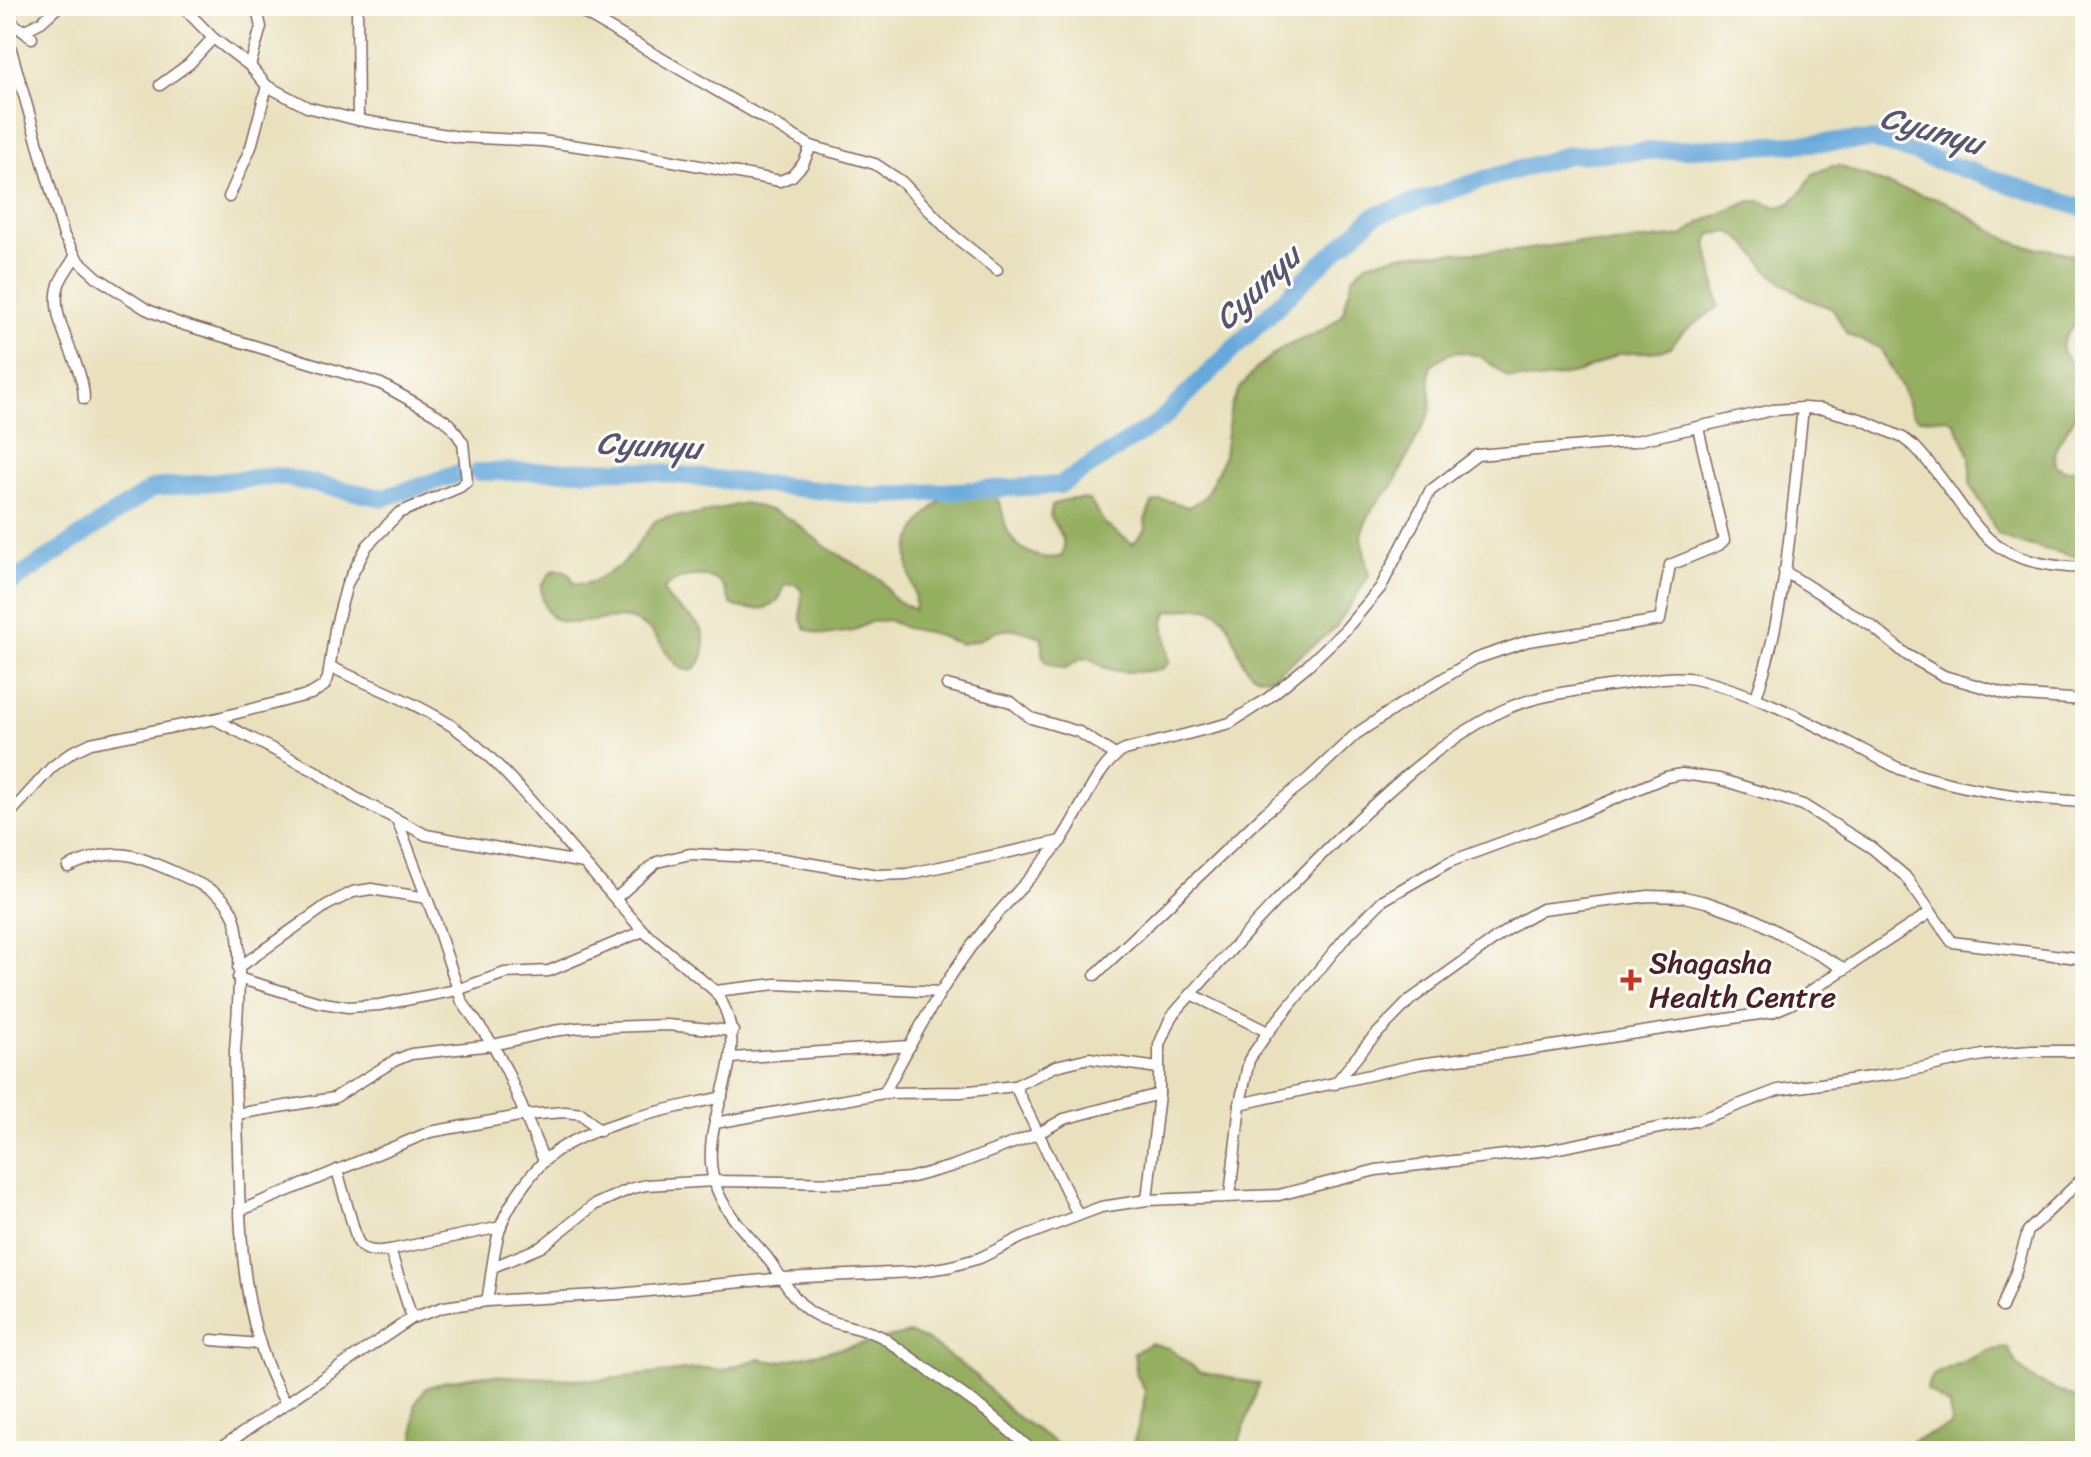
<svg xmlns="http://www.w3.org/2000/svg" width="2091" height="1457" viewBox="0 0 2091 1457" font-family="Sriracha,sans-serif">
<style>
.forest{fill:#95af60;stroke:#706746;stroke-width:2}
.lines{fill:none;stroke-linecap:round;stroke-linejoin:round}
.river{stroke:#67a9db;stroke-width:18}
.minor-casing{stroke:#82635e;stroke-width:13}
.minor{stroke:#fff;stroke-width:10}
.poi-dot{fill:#c8321e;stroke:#fdfcf7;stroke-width:3}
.labels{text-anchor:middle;stroke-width:6;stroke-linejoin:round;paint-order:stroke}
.poi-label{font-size:30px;fill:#4a1f2b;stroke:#fdfcf7;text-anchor:start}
.water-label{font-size:32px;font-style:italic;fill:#565671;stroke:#fdfcf7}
</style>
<rect width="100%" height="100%" fill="#fdfcf7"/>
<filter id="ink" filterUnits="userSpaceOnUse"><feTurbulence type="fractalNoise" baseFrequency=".0125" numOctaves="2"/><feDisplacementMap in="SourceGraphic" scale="16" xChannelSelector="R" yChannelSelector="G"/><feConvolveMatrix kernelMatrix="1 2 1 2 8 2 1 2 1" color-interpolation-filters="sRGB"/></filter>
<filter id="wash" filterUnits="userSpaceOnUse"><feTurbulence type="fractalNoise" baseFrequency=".006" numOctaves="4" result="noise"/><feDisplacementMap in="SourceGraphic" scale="32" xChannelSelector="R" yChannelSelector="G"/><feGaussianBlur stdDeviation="1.8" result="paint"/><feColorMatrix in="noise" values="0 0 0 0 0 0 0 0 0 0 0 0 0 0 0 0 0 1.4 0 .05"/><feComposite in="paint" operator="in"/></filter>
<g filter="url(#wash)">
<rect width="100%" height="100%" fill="#e9e1be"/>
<g class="forest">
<path d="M1831,166H1839L1897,188L1944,201L2008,240L2025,246L2059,251L2085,258C2085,273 2089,294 2085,308C2081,321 2064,331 2062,345C2060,354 2069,359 2072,366C2079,379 2078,395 2076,409C2073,431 2050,441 2055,465C2065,473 2074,471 2085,464V559L2012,541L1998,534L1970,483V456L1955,423L1947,418L1920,419L1912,414L1902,388L1880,348L1847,334L1833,309L1808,299L1784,284L1769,272L1746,243L1731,232L1711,234L1707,243L1719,306L1682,333L1670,347L1661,351L1618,354L1580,372L1540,380L1509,378L1480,356L1460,352L1448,354L1431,365L1429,375L1431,410L1393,486L1373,507L1364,526L1361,536L1369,576L1336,627L1273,677C1230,685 1244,621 1211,609C1199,605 1179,610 1167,612L1164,621L1169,663L1161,670C1136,672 1109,676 1090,658L1081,659L1064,669L1047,663L1042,655V637L1015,629L995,631L979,640L960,644L932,633L906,628L888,620L870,622L853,631L824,635L806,629L801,620L802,591L795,584H785C783,589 781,598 776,602C767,612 742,610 731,604C727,597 726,586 718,581C702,571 675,576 663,590C674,615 709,616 704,650C703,659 699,665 692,671C665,671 665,627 628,619C595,612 543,647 541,586L552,571C564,568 569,571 574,583L583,584L592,582L623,564L655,521L666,517L695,515L744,503L774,511L792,520L826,547L881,580L892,597L914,610C918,591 906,575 908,555C910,523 951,482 983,482C990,489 998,498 1001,508C1004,516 1004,524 1008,532C1017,551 1042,562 1062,556C1068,540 1057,529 1050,516L1052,506C1063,498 1075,498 1089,500L1106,525L1133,544L1146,529L1145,520L1152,503C1165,496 1175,503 1188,507L1204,498L1217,473L1224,455L1231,406L1239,389L1258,367L1282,348L1323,330L1338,319L1343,312L1353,277L1366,263L1405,254L1516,251L1577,242L1606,244L1682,236L1701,222L1750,201H1760L1778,207L1789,204L1802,191L1813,174Z"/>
<polygon points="910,1333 927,1340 974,1374 1012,1413 1067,1451 414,1451 415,1404 426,1388 446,1381 483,1375 599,1380 704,1368 722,1370 758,1359 778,1362"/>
<polygon points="1150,1343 1168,1348 1199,1371 1259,1384 1236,1451 1131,1451 1143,1410 1145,1391 1136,1373 1134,1353"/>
<path d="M2008,1348C2024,1385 2049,1383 2080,1401L2085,1400V1451H1900L1912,1441L1951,1426L1950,1406L1926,1390L1929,1381L1935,1374L1990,1350Z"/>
</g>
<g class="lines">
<g class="river">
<polyline points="478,472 632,470 872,496 1060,485 1160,421 1308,276 1374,216 1482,180 1568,155 1875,140 2085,209"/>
<polyline points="6,586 153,488 277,476 383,498 460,473"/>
</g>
</g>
</g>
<g filter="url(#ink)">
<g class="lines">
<g class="minor-casing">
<g id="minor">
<polyline points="182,6 213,38 250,66 267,86 307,107 358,120 459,137 542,141 641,155 780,181 792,176 803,164 811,146 572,6"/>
<polyline points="357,6 358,120"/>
<polyline points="6,18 32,38"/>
<polyline points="23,31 41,22 59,6"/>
<polyline points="6,32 64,236 78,260 98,278 146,309 178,323 381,384 435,414 450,424 463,443 467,481 460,487 399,513 367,546 347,584 335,629 328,678 324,686 311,694 214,719 91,743 72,752 52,767 6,818"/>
<polyline points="250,66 261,27 256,6"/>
<polyline points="160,85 189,64 213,38"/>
<polyline points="811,146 875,164 902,182 954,236 997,270"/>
<polyline points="229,197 251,147 267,86"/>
<path d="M75,257C70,265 63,274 59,284C47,320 84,362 84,399"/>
<polyline points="1784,571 1873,627 1907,655 1944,676 2010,695 2085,700"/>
<path d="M331,667C371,686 415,702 452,726C500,759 545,819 584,863"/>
<polyline points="947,685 1011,702 1031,718 1079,732 1115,755"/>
<path d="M1756,697C1788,605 1792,505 1803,408"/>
<path d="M214,719L315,771L354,797L426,835L584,863L643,931L715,991C760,1053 696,1115 714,1181C723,1212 746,1233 766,1256C779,1273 795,1303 812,1313C833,1326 860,1326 882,1337L986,1411L1033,1451"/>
<polyline points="398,822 434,917 462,1002 493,1045 507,1071 544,1161"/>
<path d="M68,867C86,859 107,852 127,855C143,857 209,886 221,897C226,901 232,911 234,917C244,944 237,1020 235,1051C234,1083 237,1116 238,1148C240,1235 241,1326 285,1402"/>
<polyline points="616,898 657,862 690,854 777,858 878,875 907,874 1061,841"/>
<polyline points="238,968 327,905 353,892 371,889 427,898"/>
<polyline points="1095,975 1265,813 1309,778 1356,734 1403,703 1475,659 1528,641 1660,620 1670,565 1719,545 1724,540 1698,428"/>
<polyline points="238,978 318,1002 348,1007 379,1005 457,990 505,973 549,971 643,931"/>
<polyline points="715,991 776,984 940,992"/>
<polyline points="1191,994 1268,1032"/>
<polyline points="731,1058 910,1046"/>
<polyline points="1335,1084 1369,1042 1410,1000 1517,923 1542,909 1649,896 1684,897 1706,902 1754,919 1845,969"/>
<polyline points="1015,1086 1078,1215"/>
<path d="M884,1093C914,1038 943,981 983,931C1007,901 1036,874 1059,843C1077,820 1098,761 1125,750L1230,723L1267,699L1307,666L1345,630L1381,587L1430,491L1477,455L1631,442L1773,410L1803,408L1822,409L1860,419L1903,438L1916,448C1980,517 1973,565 2085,568"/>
<polyline points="1240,1104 1419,1064 1520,1051 1772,1012 1791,1004 1931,912"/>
<polyline points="237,1114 334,1098 394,1061 411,1054 493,1045 553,1031 577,1028 667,1025 733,1031"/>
<polyline points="715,1123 884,1093 961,1092 1015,1086 1056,1066 1089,1058 1158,1068"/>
<path d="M337,1170L357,1240C364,1253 377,1252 390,1250L501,1227"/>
<polyline points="1230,1196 1240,1104 1249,1060 1268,1032 1345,938 1383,900 1449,862 1576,815 1666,777 1682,774 1719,779 1803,805 1872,848 1905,876 1952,942 2085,959"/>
<path d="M1147,1200L1159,1094V1045L1171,1017C1229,951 1287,887 1350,827C1396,783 1442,741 1499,712C1533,695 1579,690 1617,685C1642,682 1670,674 1695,679C1768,695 1835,737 1900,769C1961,790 2022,798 2085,802"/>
<polyline points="239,1211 430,1132 525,1115 565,1112 582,1114 600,1131"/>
<polyline points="390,1250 412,1318"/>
<polyline points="493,1267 541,1247 594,1205 630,1189 646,1185 714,1181 853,1183 909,1178 953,1166 1039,1133 1064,1119 1159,1094"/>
<path d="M487,1301C492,1276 493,1246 502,1223C511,1200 537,1163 558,1150C602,1121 671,1109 722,1097"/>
<polyline points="2002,1307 2016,1272 2028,1231 2085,1176"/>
<polyline points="212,1340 260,1344"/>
<polyline points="216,1451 412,1318 444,1307 487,1301 618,1294 784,1278 913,1272 948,1267 980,1258 1022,1237 1101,1207 1147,1200 1279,1195 1376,1170 1548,1150 1699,1120 1778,1090 1892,1074 1983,1055 2031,1051 2085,1051"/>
</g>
</g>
<use href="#minor" class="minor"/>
</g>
</g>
<path class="poi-dot" d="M1627 968h8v8h8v8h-8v8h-8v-8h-8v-8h8z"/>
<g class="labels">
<g class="poi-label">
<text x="1649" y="973">Shagasha<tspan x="1649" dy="34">Health Centre</tspan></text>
</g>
<g class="water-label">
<text transform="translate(1932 130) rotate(16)" y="11">Cyunyu</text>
<text transform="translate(1257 287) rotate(-44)" y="11">Cyunyu</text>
<text transform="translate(649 445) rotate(3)" y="11">Cyunyu</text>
</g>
</g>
<rect width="2091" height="1457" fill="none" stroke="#fdfcf7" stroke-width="32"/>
</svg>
